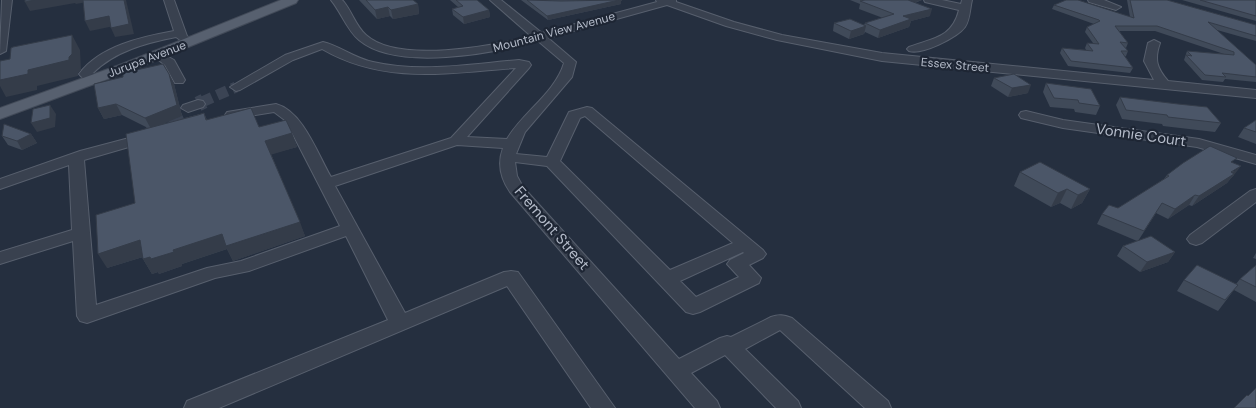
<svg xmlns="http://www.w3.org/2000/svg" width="1256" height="408" viewBox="0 0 1256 408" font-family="'DM Sans',sans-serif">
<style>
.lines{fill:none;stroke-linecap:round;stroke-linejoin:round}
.minor-tunnel-far1{stroke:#3b4454;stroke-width:11;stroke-dasharray:11 5.5;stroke-linecap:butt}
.minor-tunnel{stroke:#3b4454;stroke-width:15;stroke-dasharray:15 8;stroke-linecap:butt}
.minor-casing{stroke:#575f6d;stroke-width:2}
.major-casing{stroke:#424a58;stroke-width:2}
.minor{fill:#39414f;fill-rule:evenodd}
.major{fill:#57606f;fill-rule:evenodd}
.wall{fill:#404a59}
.shaded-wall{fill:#343c49}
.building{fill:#4b5668;stroke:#343c49}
.labels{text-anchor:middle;stroke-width:4.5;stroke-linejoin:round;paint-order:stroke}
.far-street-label{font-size:12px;fill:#b5bcca;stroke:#1e2634}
.street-label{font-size:15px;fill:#b5bcca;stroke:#1e2634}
</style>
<rect width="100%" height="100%" fill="#252f3f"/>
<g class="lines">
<polyline class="minor-tunnel-far1" points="202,102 236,87"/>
<g class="minor-tunnel">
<polyline points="198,104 204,101"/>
<polyline points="146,127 188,108"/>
</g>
<g class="minor-casing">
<g id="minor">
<polygon points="2,0 12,0 6,51 0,54"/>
<path d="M164,0H174L187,36L193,40L191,42H183L176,37C146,43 115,51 93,73L102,79L100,82C93,83 83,80 79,74C100,46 141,37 174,31Z"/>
<path d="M331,0H342L344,2C352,12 356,26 366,35C398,64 492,46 531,36L490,0H501L542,33L657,2L656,0H676V2L734,22L782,35L882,53L1154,80L1144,61L1148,43L1154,40L1160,43C1154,60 1157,68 1168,81L1256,90V98L882,61L777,40L726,26L667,5L548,38L576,62L572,77L525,132L516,154L547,157L569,112L587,107L592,108L763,250L766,254L763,258L749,265L761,278L759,283L700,312L693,314L686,312L547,166L515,162L517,176L523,187L679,359L720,338L727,336L731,337L771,317C779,314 784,315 792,318L888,401L891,408H865L780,330L745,349L798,401L801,408H776L725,355L691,373L717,401L720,408H695L510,192C501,179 497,164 503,148L457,145L335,186L405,313L504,272L511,271L518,272L615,408H591L507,286L219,408H184L187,401L388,320L346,236L249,271L215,278L87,323L80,321L77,316L73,241L0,264V252L72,230L69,165L0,189V179L80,151L148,133L153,134L155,137L153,140L84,160L96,305L207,268L241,261L340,226L286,121L274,112L232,119L225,115L227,112L276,104C303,111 318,155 331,177L451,138L516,68C447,73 384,85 322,49L293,60L240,90L236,91L230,87L285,55L323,42C340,46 354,58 373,62C421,73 471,64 519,60L529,62L531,65L529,68L467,137L507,139C523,112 555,93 564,63L538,41C494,53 397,72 359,40C347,30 341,12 331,0ZM585,116L733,243L670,270L560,161L580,118ZM743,252L744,253L730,260L727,264L739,277L696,297L680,281Z"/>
<path d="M924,0H942L961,4L962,0H972C970,8 970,20 965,27C957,38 922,55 909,51L907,49L909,47C933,38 952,38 959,10L925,2Z"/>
<polygon points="1088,0 1104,0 1121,7 1116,10 1089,2"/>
<polygon points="158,51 174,60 185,80 183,83 175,83 165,65 152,55 154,53"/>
<polygon points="198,100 203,101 205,104 203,107 188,112 181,108 183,105"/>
<polygon points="1026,111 1063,120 1199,139 1256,155 1256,164 1197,147 1063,128 1021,118 1019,115 1021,112"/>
<polygon points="1256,189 1256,202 1202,243 1196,245 1190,243 1187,239 1190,235 1250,191"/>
</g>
</g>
<g class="major-casing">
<polygon id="major" points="281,0 298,0 296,3 132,70 0,119 0,108 122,64"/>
</g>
<use href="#minor" class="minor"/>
<use href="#major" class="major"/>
</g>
<g class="wall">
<polygon points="359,0 413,0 418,4 419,14 393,19 390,16 377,19"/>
<polygon points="450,0 477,0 489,10 490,17 464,24 453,15 452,9 458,7"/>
<polygon points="521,0 622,0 622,1 621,1 621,4 548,20"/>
<polygon points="850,0 922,0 915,3 930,16 911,21 909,27 878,38 865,32 864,34 849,39 833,31 834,23 864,25 865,23 883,18 859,9 860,4"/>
<polygon points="1127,0 1167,0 1256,25 1256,41 1217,30 1256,65 1256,82 1225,79 1223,82 1202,80 1184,60 1187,51 1224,54 1155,31 1119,31 1128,43 1126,48 1125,47 1128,51 1126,56 1125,56 1133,68 1130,73 1068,66 1060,53 1062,48 1086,50 1085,48 1087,43 1093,43 1085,32 1087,27 1094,24 1052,9 1054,5 1130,17"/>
<polygon points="1182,0 1256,0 1256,21"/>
<polygon points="169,74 174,84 182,116 162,124 204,113 207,120 259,127 292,133 297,147 271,154 305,236 233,261 227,249 182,264 182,266 159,274 158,272 152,274 143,259 143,257 107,268 135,203 148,128 122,115 104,119 98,108"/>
<polygon points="994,78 1028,93 1008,97 991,86"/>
<polygon points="1046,83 1100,106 1096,115 1075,112 1074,109 1050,107 1043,92"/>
<polygon points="1120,97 1221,123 1215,132 1163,126 1162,124 1122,119 1116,105"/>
<polygon points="1256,120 1256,144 1238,137 1244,128"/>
<polygon points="31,134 37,143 22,150 8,145 2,136"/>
<polygon points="1234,163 1234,175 1231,178 1227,183 1192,206 1189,205 1168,219 1156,213 1138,241 1175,252 1168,262 1140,272 1117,256 1123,246 1137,241 1097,224 1102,214 1118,208 1164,179 1167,175"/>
<polygon points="1020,172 1090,189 1082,203 1071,209 1060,203 1051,207 1014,186"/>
<polygon points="1256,253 1256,259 1253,258"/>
<polygon points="1256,265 1256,302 1234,290 1218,311 1177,291 1184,280 1236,284 1240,279"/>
</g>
<g class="shaded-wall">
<polygon points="35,0 86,0 87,2 76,4 75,3 30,11 25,2"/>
<polygon points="124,0 126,0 134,34 115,37 111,28"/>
<polygon points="618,0 622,0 622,1 621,1 621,4 548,20 547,16"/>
<polygon points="906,0 922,0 904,6"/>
<polygon points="418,4 419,14 393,19 391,10"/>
<polygon points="388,7 390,16 377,19 375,10"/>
<polygon points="932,9 930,16 911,21 909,27 878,38 880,30 903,16"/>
<polygon points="489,10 490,17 464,24 463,17"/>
<polygon points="109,16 114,26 90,31 85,21"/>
<polygon points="866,26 864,34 849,39 851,31"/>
<polygon points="72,35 80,50 81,70 78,73 78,76 37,86 37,90 6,97 0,86 0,80 28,70"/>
<polygon points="169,74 174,84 182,116 151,129 145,118"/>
<polygon points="1031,85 1028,93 1008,97 1012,88"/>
<polygon points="116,104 122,115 104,119 98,108"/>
<polygon points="50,105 56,114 55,127 37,132 31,123"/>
<polygon points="292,133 297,147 270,155 265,141"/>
<polygon points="31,134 37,143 22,150 17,141"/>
<polygon points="1241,166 1234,175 1231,178 1227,183 1192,206 1199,196"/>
<polygon points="1067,189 1060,203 1051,207 1058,193"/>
<polygon points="1090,189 1082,203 1071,209 1078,195"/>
<polygon points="1195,195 1189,205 1168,219 1175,209"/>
<polygon points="300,222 305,236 233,261 227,249 182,264 182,266 159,274 158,272 152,274 143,259 222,234"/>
<polygon points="140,240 149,255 107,268 98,254"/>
<polygon points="1175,252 1168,262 1140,272 1147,262"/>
</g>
<g class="building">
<polygon points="25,0 35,0 25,2"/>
<polygon points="83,0 124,0 129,24 111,28 109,16 85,21"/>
<polygon points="366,0 413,0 418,4 391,10 388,7 375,10"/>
<polygon points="456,0 477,0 489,10 463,17 452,9 463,6"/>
<polygon points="527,0 561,1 619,0 547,16"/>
<polygon points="865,0 908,0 932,9 903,16 911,19 880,30 865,23 894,14 860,1"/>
<polygon points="1066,0 1078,0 1134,18 1130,0 1167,0 1256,25 1256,36 1208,22 1256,65 1256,77 1222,73 1226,77 1205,75 1186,55 1192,56 1187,51 1234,55 1234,52 1157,26 1115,26 1128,43 1120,42 1128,51 1121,51 1133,68 1071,61 1062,48 1093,51 1087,43 1099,44 1087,27 1100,21 1099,20 1054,5"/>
<polygon points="1200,0 1256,0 1256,16"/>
<polygon points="850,19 866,26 851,31 834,23"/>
<polygon points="72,35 72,54 69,57 69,60 28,70 28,74 0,80 0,61 10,59 11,48 13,47"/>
<polygon points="163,64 169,74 177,105 145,118 116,104 98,108 94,84 123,77 123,73"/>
<polygon points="1014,74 1031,85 1012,88 994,78"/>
<polygon points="1046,83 1091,89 1100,106 1079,103 1078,100 1054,98"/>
<polygon points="1120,97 1178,104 1207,107 1221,123 1168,117 1167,115 1126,110"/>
<polygon points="50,105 50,118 31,123 33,109"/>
<polygon points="251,108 259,127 286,120 292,133 265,141 300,222 226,246 222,234 173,250 174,252 151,259 150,257 143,259 140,240 98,254 96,215 135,203 126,134 198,115 204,113 206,120"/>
<polygon points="1256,120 1256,132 1244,128"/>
<polygon points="4,124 31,134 17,141 2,136"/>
<polygon points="1210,146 1237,158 1231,162 1241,166 1231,172 1234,174 1199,196 1195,195 1175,209 1162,203 1144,231 1102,214 1109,205 1118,208 1169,176 1167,175 1183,163"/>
<polygon points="1040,162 1090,189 1078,195 1067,189 1058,193 1020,172"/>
<polygon points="1151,236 1175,252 1147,262 1123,246"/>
<polygon points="1197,265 1238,285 1225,300 1184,280"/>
<polygon points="1256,265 1256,287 1240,279"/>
<polygon points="1256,388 1256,408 1234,408 1247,395 1248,396"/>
</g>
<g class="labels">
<g class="far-street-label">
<text transform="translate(554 32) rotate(-15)" y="4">Mountain View Avenue</text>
<text transform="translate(147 59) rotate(-21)" y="4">Jurupa Avenue</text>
<text transform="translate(955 65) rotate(5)" y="4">Essex Street</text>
</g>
<g class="street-label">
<text transform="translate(1141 135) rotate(8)" y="5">Vonnie Court</text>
<text transform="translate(552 228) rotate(49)" y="5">Fremont Street</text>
</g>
</g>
</svg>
